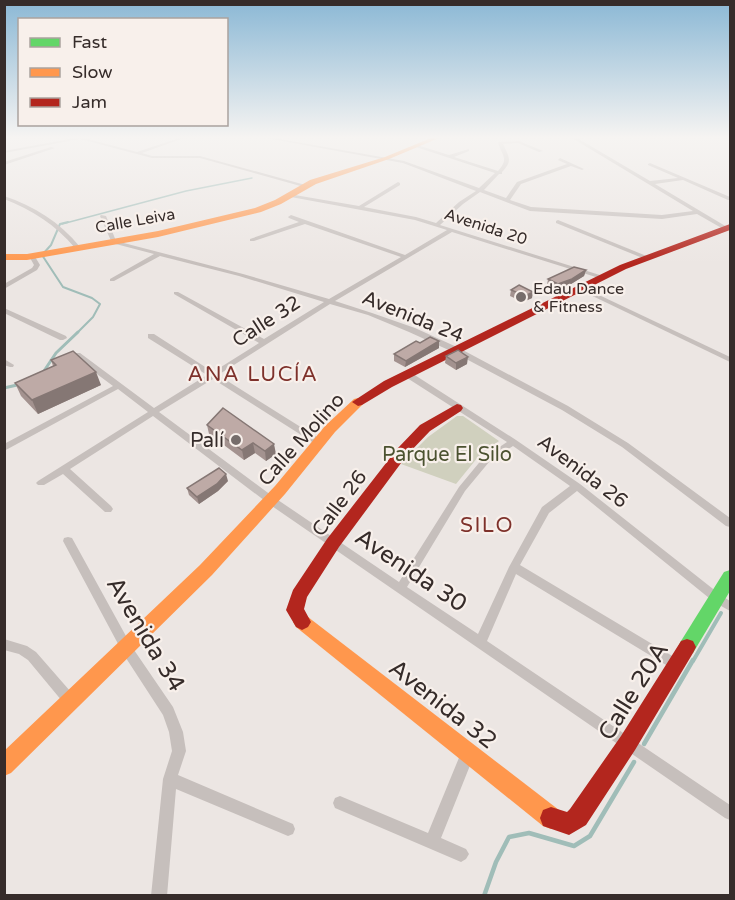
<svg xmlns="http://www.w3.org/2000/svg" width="735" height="900" viewBox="0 0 735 900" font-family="'Varela Round',sans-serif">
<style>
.green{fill:#d0d0be}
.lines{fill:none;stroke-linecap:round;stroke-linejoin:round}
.stream-far4{stroke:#a0bdb8;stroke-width:1.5}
.stream-far3{stroke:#a0bdb8;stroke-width:2}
.stream-far2{stroke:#a0bdb8;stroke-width:3}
.stream-far1{stroke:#a0bdb8;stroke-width:4}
.stream{stroke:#a0bdb8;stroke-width:4.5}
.street{fill:#c6bfbc;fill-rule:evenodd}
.fast{fill:#63d668;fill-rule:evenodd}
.slow{fill:#ff974d;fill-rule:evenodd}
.jam{fill:#b3261e;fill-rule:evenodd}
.wall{fill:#a3928f}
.shaded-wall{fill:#857774}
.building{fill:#beaaa6;stroke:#857774;stroke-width:1.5}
.poi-dot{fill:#766d6b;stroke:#f8f0eb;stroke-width:2}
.labels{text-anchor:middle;stroke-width:4.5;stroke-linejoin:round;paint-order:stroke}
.far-street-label{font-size:16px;fill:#362c2a;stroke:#f8f0eb}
.far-poi-label{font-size:16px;fill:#362c2a;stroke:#f8f0eb;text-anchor:start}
.street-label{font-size:20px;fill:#362c2a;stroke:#f8f0eb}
.poi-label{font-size:20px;fill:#362c2a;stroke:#f8f0eb;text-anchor:end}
.park-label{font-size:20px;fill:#4b5230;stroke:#f8f0eb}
.neighbourhood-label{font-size:21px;letter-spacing:1.5px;fill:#7e312b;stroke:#f8f0eb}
.near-street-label{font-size:24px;fill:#362c2a;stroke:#f8f0eb}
</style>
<rect width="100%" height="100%" fill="#ece6e3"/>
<polygon class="green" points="457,416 463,416 499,441 478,457 456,484 401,464 428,437"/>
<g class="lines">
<polyline class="stream-far4" points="62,224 186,191 252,178"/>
<polyline class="stream-far3" points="68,222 60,224 51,245 42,255 63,287 92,298 100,304 93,317 76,334"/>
<g class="stream-far2">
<polyline points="44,371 56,353 78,332"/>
<polyline points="4,388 17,385"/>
</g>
<polyline class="stream-far1" points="693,661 721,613"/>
<g class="stream">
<polyline points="644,744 693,660"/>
<polyline points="484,896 496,862 509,837 529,833 574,846 590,836 634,762"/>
</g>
<g class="street">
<polygon points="6,138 11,138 4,142 4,139"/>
<polygon points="75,138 84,138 137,152 179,138 184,138 142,153 152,156 200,156 309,186 304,187 200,158 152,158 80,139 4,153 4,151"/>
<path d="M266,138H274L404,161L479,188L495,173L413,146L417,145L449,155L469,149V151L454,157L498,171C510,158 501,155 498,142L519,141L543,151L539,152L518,143L503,144C509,157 513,161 502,172V174H499L484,190L506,198L517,182L567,164L558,160L560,158L584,169L582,170L571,166L521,184L510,200L531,207L662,215L693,211L572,138H577L650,181L678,178L648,165V164L650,163L730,197V200H728L683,180L655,184L727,227L728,228L725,230L697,214L662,219L530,211L480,192L463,204L440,225L603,276V278H599L452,232L335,301L372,313L415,328L459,348L568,406L628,443L730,518V527L726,526L622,447L562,410L453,352L409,332L368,315L330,304L218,375L323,441L324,443L323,445H317L213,379L159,412L275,498L399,582L459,487L483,458L507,442L404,376L403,374L404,372H410L516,440L580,484L722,596L730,601V611L714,602L577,491L549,513L520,565L679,660L681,664L679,668L675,670L671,668L516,574L487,641L730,805V820L725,818L269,504L153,416L70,469L111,506L113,509L111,512H105L63,474L44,485H38L36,483L38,481L148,412L118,389L4,451V444L113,386L74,357V353H80L154,408L207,375L148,338V334H154L213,372L259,343L174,294V292H178L264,339L324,302L239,276L160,256L114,281H110V279L154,254L112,243L100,216L101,215L106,216L116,241L243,274L329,299L401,257L305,224L254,241H250V239L299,222L289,218L288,217L291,215L405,255L447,230L415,220L291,197L289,196V194L359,206L398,182L400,183V185L364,207L416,217L436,223L459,202L476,191L403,163ZM513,446L570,486L542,507L509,567L478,634L407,587L465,491L489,462Z"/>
<polygon points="51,147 55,148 4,165 4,162"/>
<path d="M4,196C34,206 60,222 80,247L79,248H75C56,225 32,210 4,199Z"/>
<polygon points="558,220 649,257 650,258 645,259 556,223 556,221"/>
<polygon points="30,255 34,255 40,265 37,270 4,289 4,284 32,268 34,265 29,256"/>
<polygon points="580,286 730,357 730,362 578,289 577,288"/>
<polygon points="4,308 66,336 67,338 63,340 60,340 4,313"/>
<polygon points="4,359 14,365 13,367 10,367 4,365"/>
<polygon points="68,537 72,538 132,647 173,707 183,732 186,751 178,775 293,824 295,829 293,834 288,836 176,789 167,896 151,896 163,779 172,751 169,732 163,715 124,655 63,541 64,538"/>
<polygon points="4,639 27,646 36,652 77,699 78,703 77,707 72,709 67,707 28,660 19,654 4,650"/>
<polygon points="468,746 473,748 475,753 441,838 466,849 469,854 466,859 461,862 335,808 333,803 335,798 340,796 428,833 463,748"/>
</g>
<polygon class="fast" points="730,570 730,591 693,653 687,655 681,653 678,647 681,641 724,572"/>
<g class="slow">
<polygon points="431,138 439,138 389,159 316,184 281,204 261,212 158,237 27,260 4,260 4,254 27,254 158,231 255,208 275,200 310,180 385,157"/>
<polygon points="358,398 362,399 364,402 362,405 335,432 285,494 212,575 11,773 4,776 4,751 200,565 275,486 325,426 354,399"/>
<polygon points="302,614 308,617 559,810 562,818 559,826 551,829 543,826 296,627 293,622 296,617"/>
</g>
<g class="jam">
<polygon points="730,224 730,230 626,269 392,387 362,405 358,406 352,402 384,381 620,265"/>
<polygon points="457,404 461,405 463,408 461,411 430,431 407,455 339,547 307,597 304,609 311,622 308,627 302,630 296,627 286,610 293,590 327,539 397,449 420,425"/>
<polygon points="687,639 693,641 696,647 693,653 635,750 586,825 569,835 543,826 540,818 543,810 551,807 567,812 570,809 621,736 681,641"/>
</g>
</g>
<g class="wall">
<polygon points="586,270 584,276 571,284 556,290 547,285 548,279"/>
<polygon points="511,290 532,298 523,302 510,296"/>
<polygon points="420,343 439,348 405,367 394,361 394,354"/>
<polygon points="446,356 467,364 456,370 445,363"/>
<polygon points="51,360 101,385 38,414 21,396 15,383 53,366"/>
<polygon points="223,408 276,454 266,461 255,453 244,460 209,434 207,425"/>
<polygon points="228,481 218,491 199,504 189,495 187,488"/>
</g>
<g class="shaded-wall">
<polygon points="586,270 584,276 571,284 556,290 558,284"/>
<polygon points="533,292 532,298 523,302 525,296"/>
<polygon points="439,341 439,348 405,367 406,361"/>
<polygon points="468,357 467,364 456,370 456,363"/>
<polygon points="96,372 101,385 38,414 32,400"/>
<polygon points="253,443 255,453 244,460 242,450"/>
<polygon points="274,444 276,454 266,461 265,451"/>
<polygon points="226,474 228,481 218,491 199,504 197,497"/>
</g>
<g class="building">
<polygon points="574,267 586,270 572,279 558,284 548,279"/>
<polygon points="519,285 533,292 525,296 511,290"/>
<polygon points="430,337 439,341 406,361 394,354 416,341 420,343"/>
<polygon points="458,350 468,357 456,363 446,356"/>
<polygon points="73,351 96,372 32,400 15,383 56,365 51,360"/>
<polygon points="223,408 274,444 265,451 253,443 242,450 207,425"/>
<polygon points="219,468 226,474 217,484 197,497 187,488"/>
</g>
<linearGradient id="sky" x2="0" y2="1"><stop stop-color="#8bb8d5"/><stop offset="0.52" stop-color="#f6f4f2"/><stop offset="1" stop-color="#f6f4f2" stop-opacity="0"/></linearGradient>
<rect width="735" height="264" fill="url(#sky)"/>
<g class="poi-dot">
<circle cx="521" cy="297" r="6"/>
<circle cx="236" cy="440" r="6"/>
</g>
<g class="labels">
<g class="far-street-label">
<text transform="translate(135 220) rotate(-10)" y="6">Calle Leiva</text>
<text transform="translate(486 226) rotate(18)" y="6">Avenida 20</text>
</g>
<g class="far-poi-label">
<text x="533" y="294">Edau Dance<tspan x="533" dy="18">&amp; Fitness</tspan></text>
</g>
<g class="street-label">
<text transform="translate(413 316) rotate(22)" y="7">Avenida 24</text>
<text transform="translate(266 321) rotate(-33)" y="7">Calle 32</text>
<text transform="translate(301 439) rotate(-48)" y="7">Calle Molino</text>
<text transform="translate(583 471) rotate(37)" y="7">Avenida 26</text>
<text transform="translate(339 503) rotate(-53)" y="7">Calle 26</text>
</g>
<g class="poi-label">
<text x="224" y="447">Palí</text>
</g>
<g class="park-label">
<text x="447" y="461">Parque El Silo</text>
</g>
<g class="neighbourhood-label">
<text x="253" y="381">ANA LUCÍA</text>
<text x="487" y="532">SILO</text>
</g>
<g class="near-street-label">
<text transform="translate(411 570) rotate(34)" y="8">Avenida 30</text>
<text transform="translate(146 634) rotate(59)" y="8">Avenida 34</text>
<text transform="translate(633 691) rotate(-58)" y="8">Calle 20A</text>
<text transform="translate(443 704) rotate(38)" y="8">Avenida 32</text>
</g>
</g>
<rect width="735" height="900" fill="none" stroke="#362c2a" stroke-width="12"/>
<rect x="18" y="18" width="210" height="108" fill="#f8f0eb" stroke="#aaa29e" stroke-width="1.5"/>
<rect x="30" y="38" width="30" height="9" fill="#63d668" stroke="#aaa29e" stroke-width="1.5"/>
<text x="72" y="48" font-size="18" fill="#362c2a">Fast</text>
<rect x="30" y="68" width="30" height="9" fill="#ff974d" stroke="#aaa29e" stroke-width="1.5"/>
<text x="72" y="78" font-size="18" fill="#362c2a">Slow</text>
<rect x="30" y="98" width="30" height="9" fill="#b3261e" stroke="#aaa29e" stroke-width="1.5"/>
<text x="72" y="108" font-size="18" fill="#362c2a">Jam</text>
</svg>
